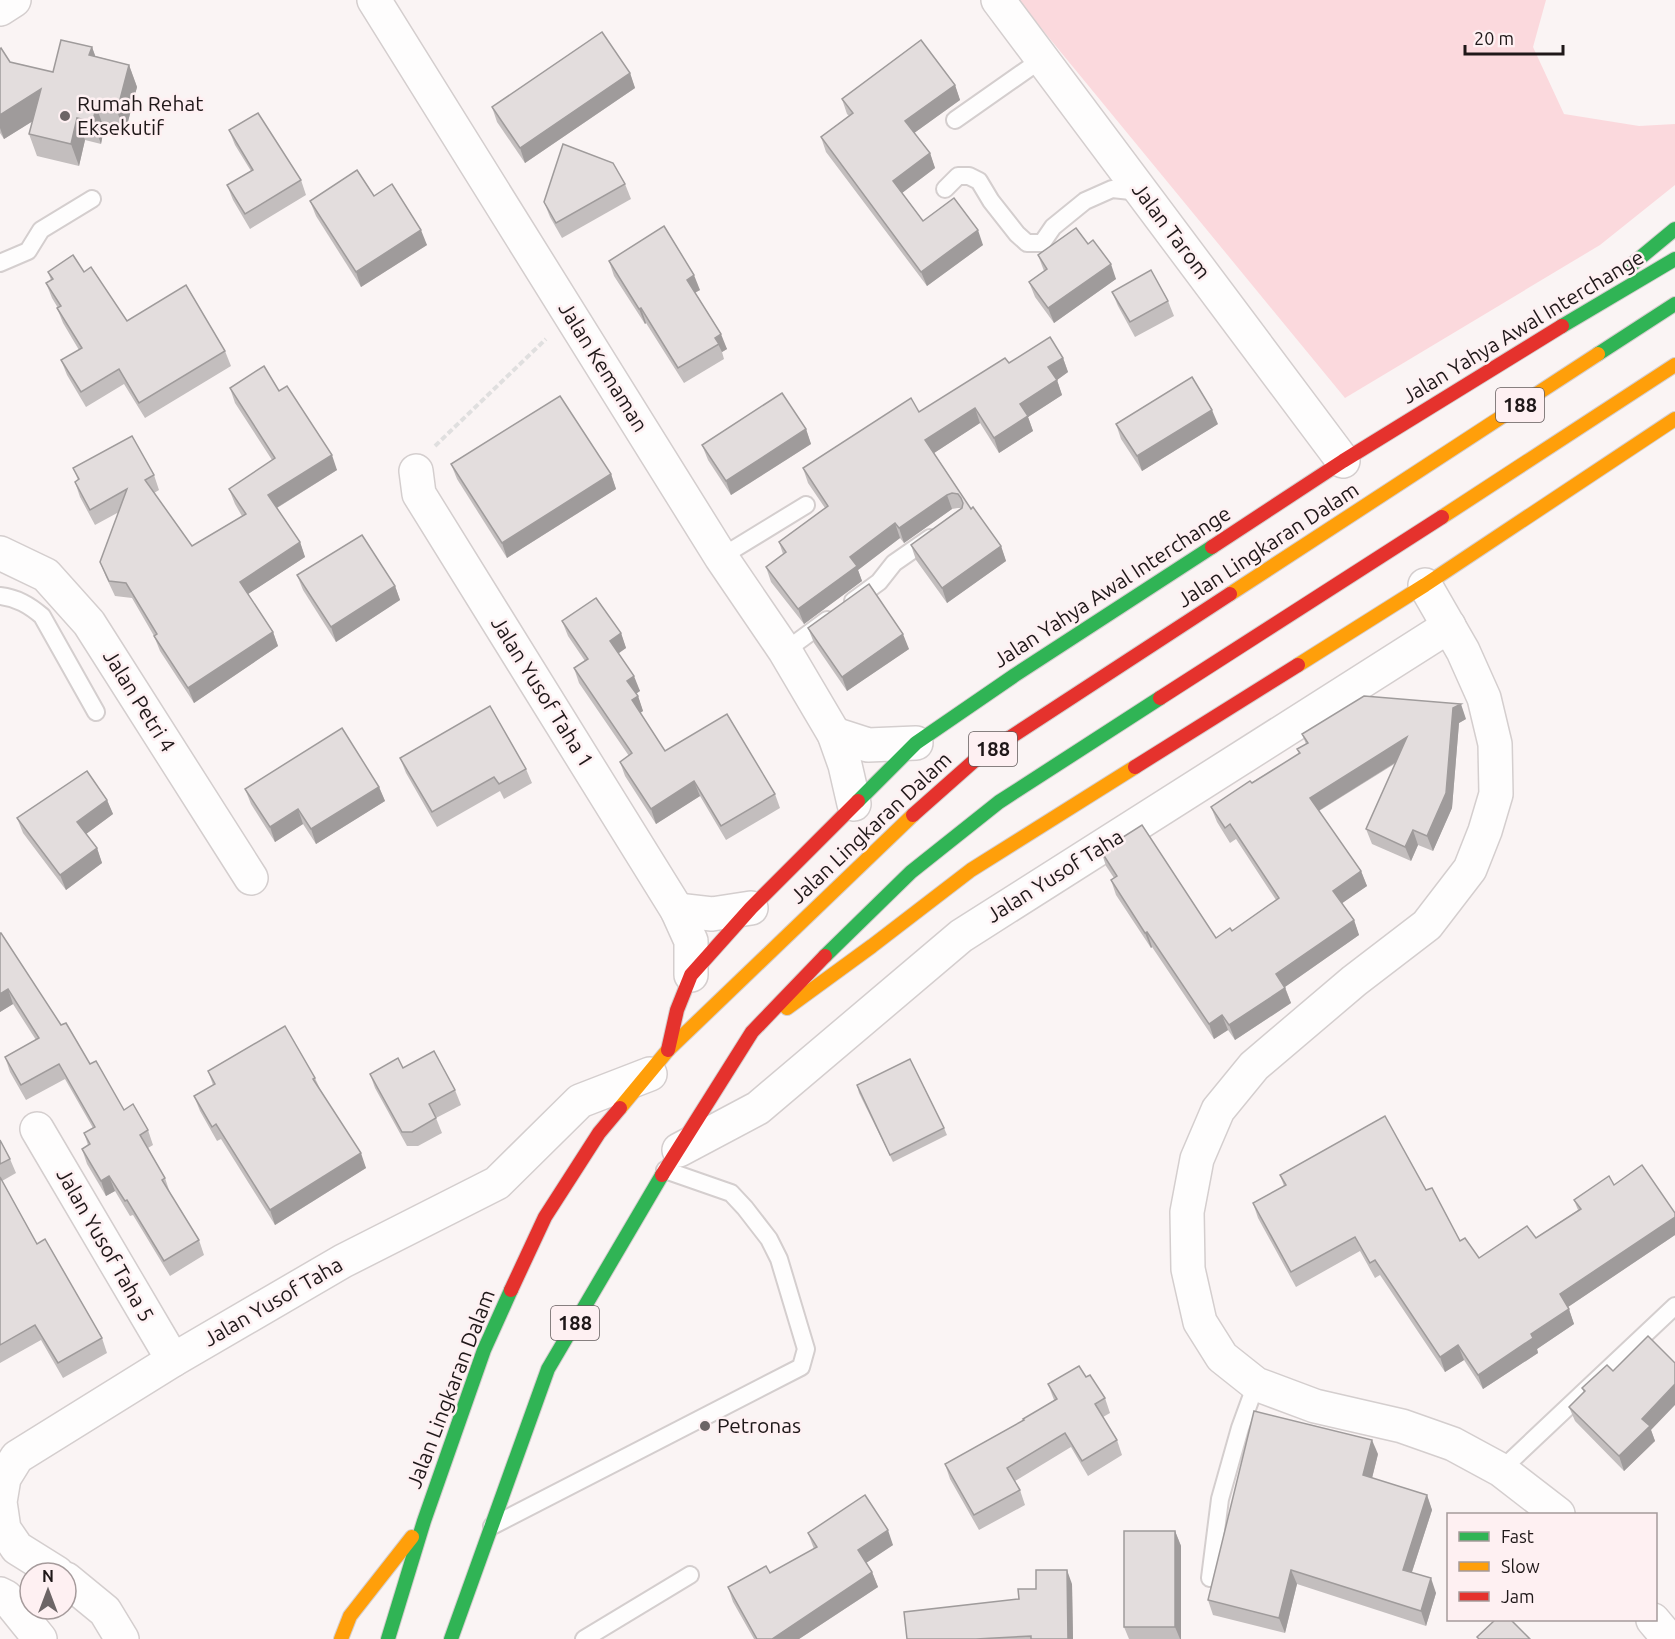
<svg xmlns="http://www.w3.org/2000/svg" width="1675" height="1639" viewBox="0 0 1675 1639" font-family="Ubuntu,sans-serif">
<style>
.green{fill:#fbd9dd}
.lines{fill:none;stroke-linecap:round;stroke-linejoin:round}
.lane-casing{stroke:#d4cece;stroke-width:20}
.street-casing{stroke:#d4cece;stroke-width:36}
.fast-casing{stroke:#d4cece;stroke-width:16}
.slow-casing{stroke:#d4cece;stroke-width:16}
.jam-casing{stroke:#d4cece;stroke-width:16}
.path{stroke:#e0dfdf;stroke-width:4;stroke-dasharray:6 3;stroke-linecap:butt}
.lane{stroke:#fefdfd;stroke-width:16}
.street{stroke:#fefdfd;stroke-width:33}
.fast{stroke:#30b455;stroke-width:14}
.slow{stroke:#ff9f0a;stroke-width:14}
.jam{stroke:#e5322d;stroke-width:14}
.wall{fill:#c3bebe}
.shaded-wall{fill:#9f9b9b}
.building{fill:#e3dddd;stroke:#9f9b9b;stroke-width:1.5}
.poi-dot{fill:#6c6566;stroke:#fef0f2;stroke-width:2}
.labels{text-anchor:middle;stroke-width:5;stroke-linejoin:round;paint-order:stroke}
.shield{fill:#fef0f2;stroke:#62595a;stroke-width:1.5}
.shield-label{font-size:20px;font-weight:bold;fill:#1f1819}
.poi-label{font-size:21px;fill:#1f1819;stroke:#fef0f2;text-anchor:start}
.street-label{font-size:21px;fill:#1f1819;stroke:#fef0f2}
</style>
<rect width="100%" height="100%" fill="#faf4f4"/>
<polygon class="green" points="1018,0 1546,0 1533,47 1564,114 1639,126 1675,124 1675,185 1600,245 1345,398"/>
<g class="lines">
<g class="lane-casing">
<g id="lane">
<polyline points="955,120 1042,59"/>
<polyline points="945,189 958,176 969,176 979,181 991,201 1017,234 1027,243 1042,243 1053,227 1085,201 1112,189 1131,191 1140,196"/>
<polyline points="0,263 28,251 41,230 92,199"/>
<polyline points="721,557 806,505"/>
<path d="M0,596C17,598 29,605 42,616L96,712"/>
<polyline points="853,601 879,582 894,563 930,538"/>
<polyline points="785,651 827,620"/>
<polyline points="1501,1470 1675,1306"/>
<polyline points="492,1526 801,1367 806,1349 779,1259 769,1239 745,1208 731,1193 665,1170"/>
<polyline points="1210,1578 1220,1499 1240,1428 1256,1384"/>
<polyline points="584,1639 690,1575"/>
</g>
</g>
<g class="street-casing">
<g id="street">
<polyline points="374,0 721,557 785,651 834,734 845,765 854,804"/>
<polyline points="998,0 1343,461"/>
<polyline points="0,9 14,0"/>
<polyline points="416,471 419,494 677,910 691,941 691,975"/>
<polyline points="0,553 46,575 89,623 251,878"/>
<polyline points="1425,585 1463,651 1484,698 1495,744 1496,794 1485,831 1470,869 1427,925 1354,981 1254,1066 1218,1110 1197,1159 1187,1212 1188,1269 1200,1322 1222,1357 1256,1384 1315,1406 1402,1426 1453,1444 1501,1470 1558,1514"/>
<polyline points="834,734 868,745 916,743"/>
<polyline points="677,910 712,914 751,908"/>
<polyline points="37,1129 173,1360"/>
<polyline points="679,1150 758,1108 961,936 1449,626"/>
<polyline points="57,1573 17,1548 4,1529 0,1502 4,1478 17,1457 173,1360 343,1261 497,1183 580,1101 650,1074"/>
<polyline points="66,1579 105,1611 122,1639"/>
<polyline points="0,1594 6,1597 40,1639"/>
<polyline points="1653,1620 1669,1639"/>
</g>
</g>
<g class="fast-casing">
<g id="fast">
<polyline points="1629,267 1675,229"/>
<polyline points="1562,326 1675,259"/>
<polyline points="1598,354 1675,304"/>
<polyline points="858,801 916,743 1015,675 1212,547"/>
<polyline points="825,956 911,872 999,802 1160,698"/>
<polyline points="388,1639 424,1521 484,1350 511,1290"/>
<polyline points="451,1639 548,1369 662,1175"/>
</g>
</g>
<g class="slow-casing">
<g id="slow">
<polyline points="1442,517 1675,365"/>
<polyline points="1230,594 1598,354"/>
<polyline points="1298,665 1425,585 1675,419"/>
<polyline points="787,1008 872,946 971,870 1135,767"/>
<polyline points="620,1108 668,1050 913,815"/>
<polyline points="341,1639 350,1616 412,1537"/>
</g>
</g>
<g class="jam-casing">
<g id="jam">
<polyline points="1212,547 1343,461 1562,326"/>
<polyline points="1160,698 1442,517"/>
<polyline points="1135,767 1298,665"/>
<polyline points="913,815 974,761 1230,594"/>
<polyline points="668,1050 677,1010 691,975 751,908 858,801"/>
<polyline points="662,1175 752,1032 825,956"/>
<polyline points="511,1290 545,1217 599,1133 620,1108"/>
</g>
</g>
<polyline class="path" points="435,446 546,339"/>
<use href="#lane" class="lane"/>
<use href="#street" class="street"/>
<use href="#fast" class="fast"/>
<use href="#slow" class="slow"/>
<use href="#jam" class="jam"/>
</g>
<g class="wall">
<polygon points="92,47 95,56 129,65 137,87 125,133 104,128 101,144 85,140 79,166 37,156 29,134 33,121 4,139 0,133 0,49 10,62 53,72"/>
<polygon points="630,73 635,88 525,163 497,122 492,107"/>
<polygon points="955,85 960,100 914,133 930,153 935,168 902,193 923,221 983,245 927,286 826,152 821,137 849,116 847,114 842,99"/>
<polygon points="229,130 301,180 306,195 250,229 233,200 227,185 251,171 235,145"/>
<polygon points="625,184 631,199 562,238 550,217 544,202"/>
<polygon points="374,196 427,245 361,287 316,216 310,201"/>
<polygon points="1088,244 1116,279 1054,323 1035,297 1029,282 1044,271 1038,255"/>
<polygon points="609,261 700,290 695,293 727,349 722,352 724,359 684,383 646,323 645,324 614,276"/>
<polygon points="48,272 84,272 127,321 225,351 231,366 145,418 124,384 86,407 67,375 61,360 79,350 63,323 57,308 58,308 52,298 46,283 51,280"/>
<polygon points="1112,292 1168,301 1174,316 1135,337 1118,306"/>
<polygon points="1063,358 1068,372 1057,380 1062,395 1028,417 1033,431 999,453 980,423 934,453 971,509 1001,546 1006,561 947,603 916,560 911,545 961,508 958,508 952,509 904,543 900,538 858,570 862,581 804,624 771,582 766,567 783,554 779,542 825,508 808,483 803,468 919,412 1009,363"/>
<polygon points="230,388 279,391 337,470 277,508 300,542 305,557 248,594 273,632 278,646 194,703 160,651 154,636 132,598 115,596 106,577 100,562 119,512 95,525 80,497 75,482 78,480 73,468 154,475 159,490 154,493 192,546 242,516 235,504 229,489 272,460 235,403"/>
<polygon points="1116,424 1218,424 1142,471 1121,439"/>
<polygon points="806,429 811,444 731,495 708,460 702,445"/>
<polygon points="451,464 611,474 616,489 507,558 457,479"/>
<polygon points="297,575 395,586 400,600 336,642 303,590"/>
<polygon points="562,621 621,633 626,648 618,653 640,691 636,693 638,696 643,711 640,713 665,751 775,794 780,808 726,840 700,796 656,824 625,776 620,762 629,756 579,683 574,668 585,661 568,636"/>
<polygon points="808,628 909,649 847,691 814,643"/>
<polygon points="1466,719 1459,723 1452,808 1433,851 1418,845 1411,861 1372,844 1366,829 1396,763 1319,811 1361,871 1367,886 1342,903 1354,920 1359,935 1285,987 1291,1003 1235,1040 1228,1030 1214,1039 1152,947 1151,948 1116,895 1111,880 1114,878 1106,866 1101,851 1216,938 1232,931 1276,900 1236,839 1230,843 1217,822 1211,807 1299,754 1297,749 1306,744 1302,734"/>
<polygon points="400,758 526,769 532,783 504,799 500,791 437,827 406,773"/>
<polygon points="379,787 385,801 316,844 303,824 275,842 251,804 245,789"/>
<polygon points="107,800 113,814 86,834 97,848 102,863 66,890 23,833 17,818"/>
<polygon points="0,933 61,1025 124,1110 148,1130 153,1145 148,1148 165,1178 170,1193 199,1240 204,1255 170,1276 133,1215 130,1216 115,1191 106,1196 87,1164 82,1149 88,1145 84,1133 93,1128 65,1079 26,1100 10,1072 5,1057 36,1040 13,1004 0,1012"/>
<polygon points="208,1071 315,1078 320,1089 366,1168 275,1225 221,1139 217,1141 200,1111 194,1096 213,1085"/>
<polygon points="370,1074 455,1090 461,1105 436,1118 442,1133 418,1146 407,1146 375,1088"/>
<polygon points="857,1085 944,1128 947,1135 893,1162 859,1093"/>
<polygon points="0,1140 10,1159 16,1173 2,1181 37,1244 102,1338 107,1353 63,1378 41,1340 0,1363"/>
<polygon points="1280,1175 1426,1190 1460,1241 1479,1258 1536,1238 1578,1210 1574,1200 1614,1185 1675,1235 1568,1307 1574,1324 1537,1349 1538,1353 1483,1389 1464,1360 1445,1372 1380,1275 1375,1278 1360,1251 1296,1287 1258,1218 1253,1203 1284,1186"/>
<polygon points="1086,1377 1105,1398 1110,1413 1103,1417 1117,1440 1122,1455 1088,1476 1071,1447 1015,1481 1020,1490 1025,1505 979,1530 950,1479 945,1464 1023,1421 1054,1400 1048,1384"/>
<polygon points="1582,1388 1651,1430 1655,1441 1624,1471 1575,1421 1569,1407 1584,1393"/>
<polygon points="1378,1454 1372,1478 1427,1495 1432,1510 1412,1572 1436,1593 1426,1626 1297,1584 1285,1633 1213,1615 1208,1600"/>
<polygon points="1175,1531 1181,1546 1181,1639 1129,1639 1124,1627"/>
<polygon points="808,1533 893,1545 866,1563 872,1572 878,1587 799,1639 754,1639 733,1602 728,1587 770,1573 814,1549"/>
<polygon points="1072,1584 1073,1639 907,1639 1019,1599 1036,1589"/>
</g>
<g class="shaded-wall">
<polygon points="92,47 100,69 89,55"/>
<polygon points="129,65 137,87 125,133 117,111"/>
<polygon points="630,73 635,88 525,163 520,148"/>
<polygon points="955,85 960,100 910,136 905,121"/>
<polygon points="41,89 49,111 4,139 0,128 0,115"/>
<polygon points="96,106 104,128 101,144 93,122"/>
<polygon points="77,118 85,140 79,166 71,144"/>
<polygon points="930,153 935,168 898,196 893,181"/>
<polygon points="421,230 427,245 361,287 356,272"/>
<polygon points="978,230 983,245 927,286 921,272"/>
<polygon points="1111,264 1116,279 1054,323 1048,308"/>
<polygon points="694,275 700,290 692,294 687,280"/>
<polygon points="641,308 646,323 645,324 639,309"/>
<polygon points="721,334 727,349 722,352 715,338"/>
<polygon points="1063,358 1068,372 1057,380 1062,395 1028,417 1033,431 999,453 994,438 1048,367"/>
<polygon points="975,408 980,423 931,455 925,440"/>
<polygon points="1212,410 1218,424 1142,471 1137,456"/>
<polygon points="806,429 811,444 731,495 726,481"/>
<polygon points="332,455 337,470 273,510 268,495"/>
<polygon points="611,474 616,489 507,558 502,543"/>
<polygon points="947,495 952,509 904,543 899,528"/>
<polygon points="895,523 900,538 858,570 862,581 804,624 798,609 850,557"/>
<polygon points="300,542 305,557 245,596 240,582"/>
<polygon points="1001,546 1006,561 947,603 942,588"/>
<polygon points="395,586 400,600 336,642 331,627"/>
<polygon points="273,632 278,646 194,703 188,688"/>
<polygon points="621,633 626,648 615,656 610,641"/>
<polygon points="903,634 909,649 847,691 842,677"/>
<polygon points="634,676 640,691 633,696 627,681"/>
<polygon points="638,696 643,711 637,715 632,700"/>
<polygon points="1461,704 1466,719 1459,723 1452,808 1433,851 1427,836 1453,708"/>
<polygon points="1407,737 1412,752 1315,813 1310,798"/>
<polygon points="694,781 700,796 656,824 651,809"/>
<polygon points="379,787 385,801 316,844 311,829"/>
<polygon points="107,800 113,814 82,837 77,822"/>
<polygon points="298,809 303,824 275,842 270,827"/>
<polygon points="1413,830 1418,845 1411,861 1405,847"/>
<polygon points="97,848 102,863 66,890 60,875"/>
<polygon points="1361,871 1367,886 1338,906 1333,891"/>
<polygon points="1354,920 1359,935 1282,989 1276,974"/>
<polygon points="1147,932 1152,947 1151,948 1145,933"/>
<polygon points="1285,988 1291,1003 1235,1040 1229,1025"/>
<polygon points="8,989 13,1004 0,1012 0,994"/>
<polygon points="1222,1015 1228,1030 1214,1039 1209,1024"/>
<polygon points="361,1153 366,1168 275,1225 270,1210"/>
<polygon points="109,1176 115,1191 106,1196 101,1181"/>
<polygon points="1675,1217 1675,1235 1565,1309 1560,1294"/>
<polygon points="1569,1309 1574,1324 1537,1349 1538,1353 1483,1389 1478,1375 1531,1334"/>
<polygon points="1458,1345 1464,1360 1445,1372 1440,1357"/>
<polygon points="1675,1384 1675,1405 1651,1430 1655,1441 1624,1471 1619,1456 1642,1419"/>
<polygon points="1372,1440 1378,1454 1369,1490 1363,1475"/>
<polygon points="1427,1495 1432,1510 1408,1584 1403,1570"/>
<polygon points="888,1530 893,1545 863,1565 858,1550"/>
<polygon points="1175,1531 1181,1546 1181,1639 1180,1639 1175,1627"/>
<polygon points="1067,1570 1072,1584 1073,1639 1068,1639"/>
<polygon points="1291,1570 1297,1584 1285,1633 1279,1618"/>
<polygon points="872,1572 878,1587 799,1639 772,1639"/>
<polygon points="1431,1578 1436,1593 1426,1626 1421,1611"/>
</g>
<g class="building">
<polygon points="602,32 630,73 520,148 492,107"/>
<polygon points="61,40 92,47 89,55 129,65 117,111 96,106 93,122 77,118 71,144 29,134 41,89 0,115 0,49 1,48 10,62 53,72"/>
<polygon points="921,40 955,85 905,121 930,153 893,181 923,221 954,198 978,230 921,272 821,137 853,113 842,99"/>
<polygon points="258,113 301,180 245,214 227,185 253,170 229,130"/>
<polygon points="563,144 613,163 625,184 556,223 544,202"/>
<polygon points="357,170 374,196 392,184 421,230 356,272 310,201"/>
<polygon points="664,226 694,275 687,280 721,334 715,338 719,344 678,368 641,308 639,309 609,261"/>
<polygon points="1076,228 1088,244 1093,240 1111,264 1048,308 1029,282 1047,269 1038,255"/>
<polygon points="73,255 84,272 91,267 127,321 186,285 225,351 139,403 119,369 81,392 61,360 82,348 57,308 61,306 46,283 53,279 48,272"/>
<polygon points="1151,270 1168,301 1130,322 1112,292"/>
<polygon points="1050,337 1063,358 1048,367 1057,380 1020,404 1028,416 994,438 975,408 925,440 971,509 973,507 1001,546 942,588 911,545 962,508 963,503 961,498 958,494 952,493 947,495 899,528 895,523 850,557 857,566 798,609 766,567 786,552 779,542 828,506 803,468 911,398 919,412 1005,358 1009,363"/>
<polygon points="264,366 279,391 287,386 332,455 268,495 300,542 240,582 273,632 188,688 154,636 157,634 126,583 109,581 100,562 127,489 90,510 75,482 79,479 73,468 132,436 154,475 145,480 192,546 246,514 229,489 275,458 230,388"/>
<polygon points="1192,377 1212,410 1137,456 1116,424"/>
<polygon points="782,393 806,429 726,481 702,445"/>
<polygon points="560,396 611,474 502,543 451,464"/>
<polygon points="362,535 395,586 331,627 297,575"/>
<polygon points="869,584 903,634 842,677 808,628"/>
<polygon points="596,598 621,633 610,641 634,676 627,681 638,696 632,700 665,751 727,714 775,794 721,826 694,781 651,809 620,762 632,753 574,668 588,659 562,621"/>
<polygon points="1364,696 1461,704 1453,708 1446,793 1427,836 1413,830 1405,847 1366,829 1407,737 1310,798 1361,871 1333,891 1354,920 1276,974 1285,988 1229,1025 1222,1015 1209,1024 1147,932 1145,933 1111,880 1117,876 1101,851 1142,825 1216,938 1230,928 1232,931 1279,898 1230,824 1225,828 1211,807 1250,781 1252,783 1300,753 1297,749 1308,743 1302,734"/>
<polygon points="490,706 526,769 499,784 494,777 432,812 400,758"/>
<polygon points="342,728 379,787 311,829 298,809 270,827 245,789"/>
<polygon points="87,771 107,800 77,822 97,848 60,875 17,818"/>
<polygon points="0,933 1,933 61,1025 66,1023 90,1064 96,1061 124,1110 133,1104 148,1130 140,1135 165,1178 162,1180 199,1240 164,1261 127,1200 125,1201 109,1176 101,1181 82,1149 90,1144 84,1133 95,1127 59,1064 21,1085 5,1057 39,1038 8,989 0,994"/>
<polygon points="285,1026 315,1078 313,1079 361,1153 270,1210 216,1124 212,1127 194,1096 215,1084 208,1071"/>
<polygon points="434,1051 455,1090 429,1104 436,1118 412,1132 402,1132 370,1074 398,1058 403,1068"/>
<polygon points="910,1059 944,1128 890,1155 857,1085"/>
<polygon points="1385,1116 1426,1190 1432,1188 1460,1241 1465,1238 1479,1258 1527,1226 1536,1238 1581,1209 1574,1200 1609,1176 1614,1185 1642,1165 1675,1213 1675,1217 1560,1294 1569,1309 1531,1334 1533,1338 1478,1375 1458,1345 1440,1357 1375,1260 1370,1263 1355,1237 1291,1272 1253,1203 1286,1185 1280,1175"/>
<polygon points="0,1140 10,1159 0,1164"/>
<polygon points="0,1177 37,1244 45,1239 102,1338 58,1363 35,1325 0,1345"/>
<polygon points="1648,1336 1675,1363 1675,1384 1642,1419 1650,1426 1619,1456 1569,1407 1585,1391 1582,1388 1607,1365 1613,1371"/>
<polygon points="1079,1366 1086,1377 1090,1375 1105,1398 1095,1404 1117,1440 1082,1461 1065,1433 1007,1468 1020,1490 974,1515 945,1464 1024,1420 1023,1419 1057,1399 1048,1384"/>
<polygon points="1254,1411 1372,1440 1363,1475 1427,1495 1403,1570 1431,1578 1421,1611 1291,1570 1279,1618 1208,1600"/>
<polygon points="865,1495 888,1530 858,1550 872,1572 772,1639 757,1639 728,1587 766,1566 770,1573 817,1547 808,1533"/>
<rect x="1124" y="1531" width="51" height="96"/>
<polygon points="1036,1570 1067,1570 1068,1639 1031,1639 1031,1636 976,1639 907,1639 904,1612 1019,1599 1018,1589 1036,1589"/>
<polygon points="1495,1620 1511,1620 1530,1639 1479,1639 1477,1637"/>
</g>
<g class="poi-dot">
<circle cx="65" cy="116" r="6"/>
<circle cx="705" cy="1426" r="6"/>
</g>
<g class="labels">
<g class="shield">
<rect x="1496" y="388" width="48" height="34" rx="4.5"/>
<rect x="969" y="732" width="48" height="34" rx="4.5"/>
<rect x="551" y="1306" width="48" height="34" rx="4.5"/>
</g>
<g class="shield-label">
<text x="1520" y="412">188</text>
<text x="993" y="756">188</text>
<text x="575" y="1330">188</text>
</g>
<g class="poi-label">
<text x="77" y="111">Rumah Rehat<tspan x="77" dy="24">Eksekutif</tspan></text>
<text x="717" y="1433">Petronas</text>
</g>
<g class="street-label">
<text transform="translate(1171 231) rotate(53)" y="7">Jalan Tarom</text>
<text transform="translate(1523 327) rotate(-31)" y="7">Jalan Yahya Awal Interchange</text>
<text transform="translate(603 367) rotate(58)" y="7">Jalan Kemaman</text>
<text transform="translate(1268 545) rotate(-33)" y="7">Jalan Lingkaran Dalam</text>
<text transform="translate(1112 587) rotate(-33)" y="7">Jalan Yahya Awal Interchange</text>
<text transform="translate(542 692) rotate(58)" y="7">Jalan Yusof Taha 1</text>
<text transform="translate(139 701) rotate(58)" y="7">Jalan Petri 4</text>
<text transform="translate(871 828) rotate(-43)" y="7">Jalan Lingkaran Dalam</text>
<text transform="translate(1055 876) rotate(-32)" y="7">Jalan Yusof Taha</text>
<text transform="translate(105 1245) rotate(60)" y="7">Jalan Yusof Taha 5</text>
<text transform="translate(273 1302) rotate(-30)" y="7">Jalan Yusof Taha</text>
<text transform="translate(451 1389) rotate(-69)" y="7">Jalan Lingkaran Dalam</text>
</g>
</g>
<rect x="1447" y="1513" width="210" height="108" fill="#fef0f2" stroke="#a59a9b" stroke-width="1.5"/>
<rect x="1459" y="1532" width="30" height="9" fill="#30b455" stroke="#a59a9b" stroke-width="1.5"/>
<text x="1501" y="1543" font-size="18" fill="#1f1819">Fast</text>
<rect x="1459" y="1562" width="30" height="9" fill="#ff9f0a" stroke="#a59a9b" stroke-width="1.5"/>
<text x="1501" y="1573" font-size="18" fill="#1f1819">Slow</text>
<rect x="1459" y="1592" width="30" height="9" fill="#e5322d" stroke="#a59a9b" stroke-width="1.5"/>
<text x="1501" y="1603" font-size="18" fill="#1f1819">Jam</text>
<g transform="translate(48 1591)"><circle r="28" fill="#fef0f2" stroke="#a59a9b" stroke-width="1.5"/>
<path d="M0-4.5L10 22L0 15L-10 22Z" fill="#6c6566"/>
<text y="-9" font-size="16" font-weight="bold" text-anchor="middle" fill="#1f1819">N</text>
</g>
<path d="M1465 45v9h98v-9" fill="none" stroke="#1f1819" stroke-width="3"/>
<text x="1474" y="45" font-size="18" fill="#1f1819" stroke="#fef0f2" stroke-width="4.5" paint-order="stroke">20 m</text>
</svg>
